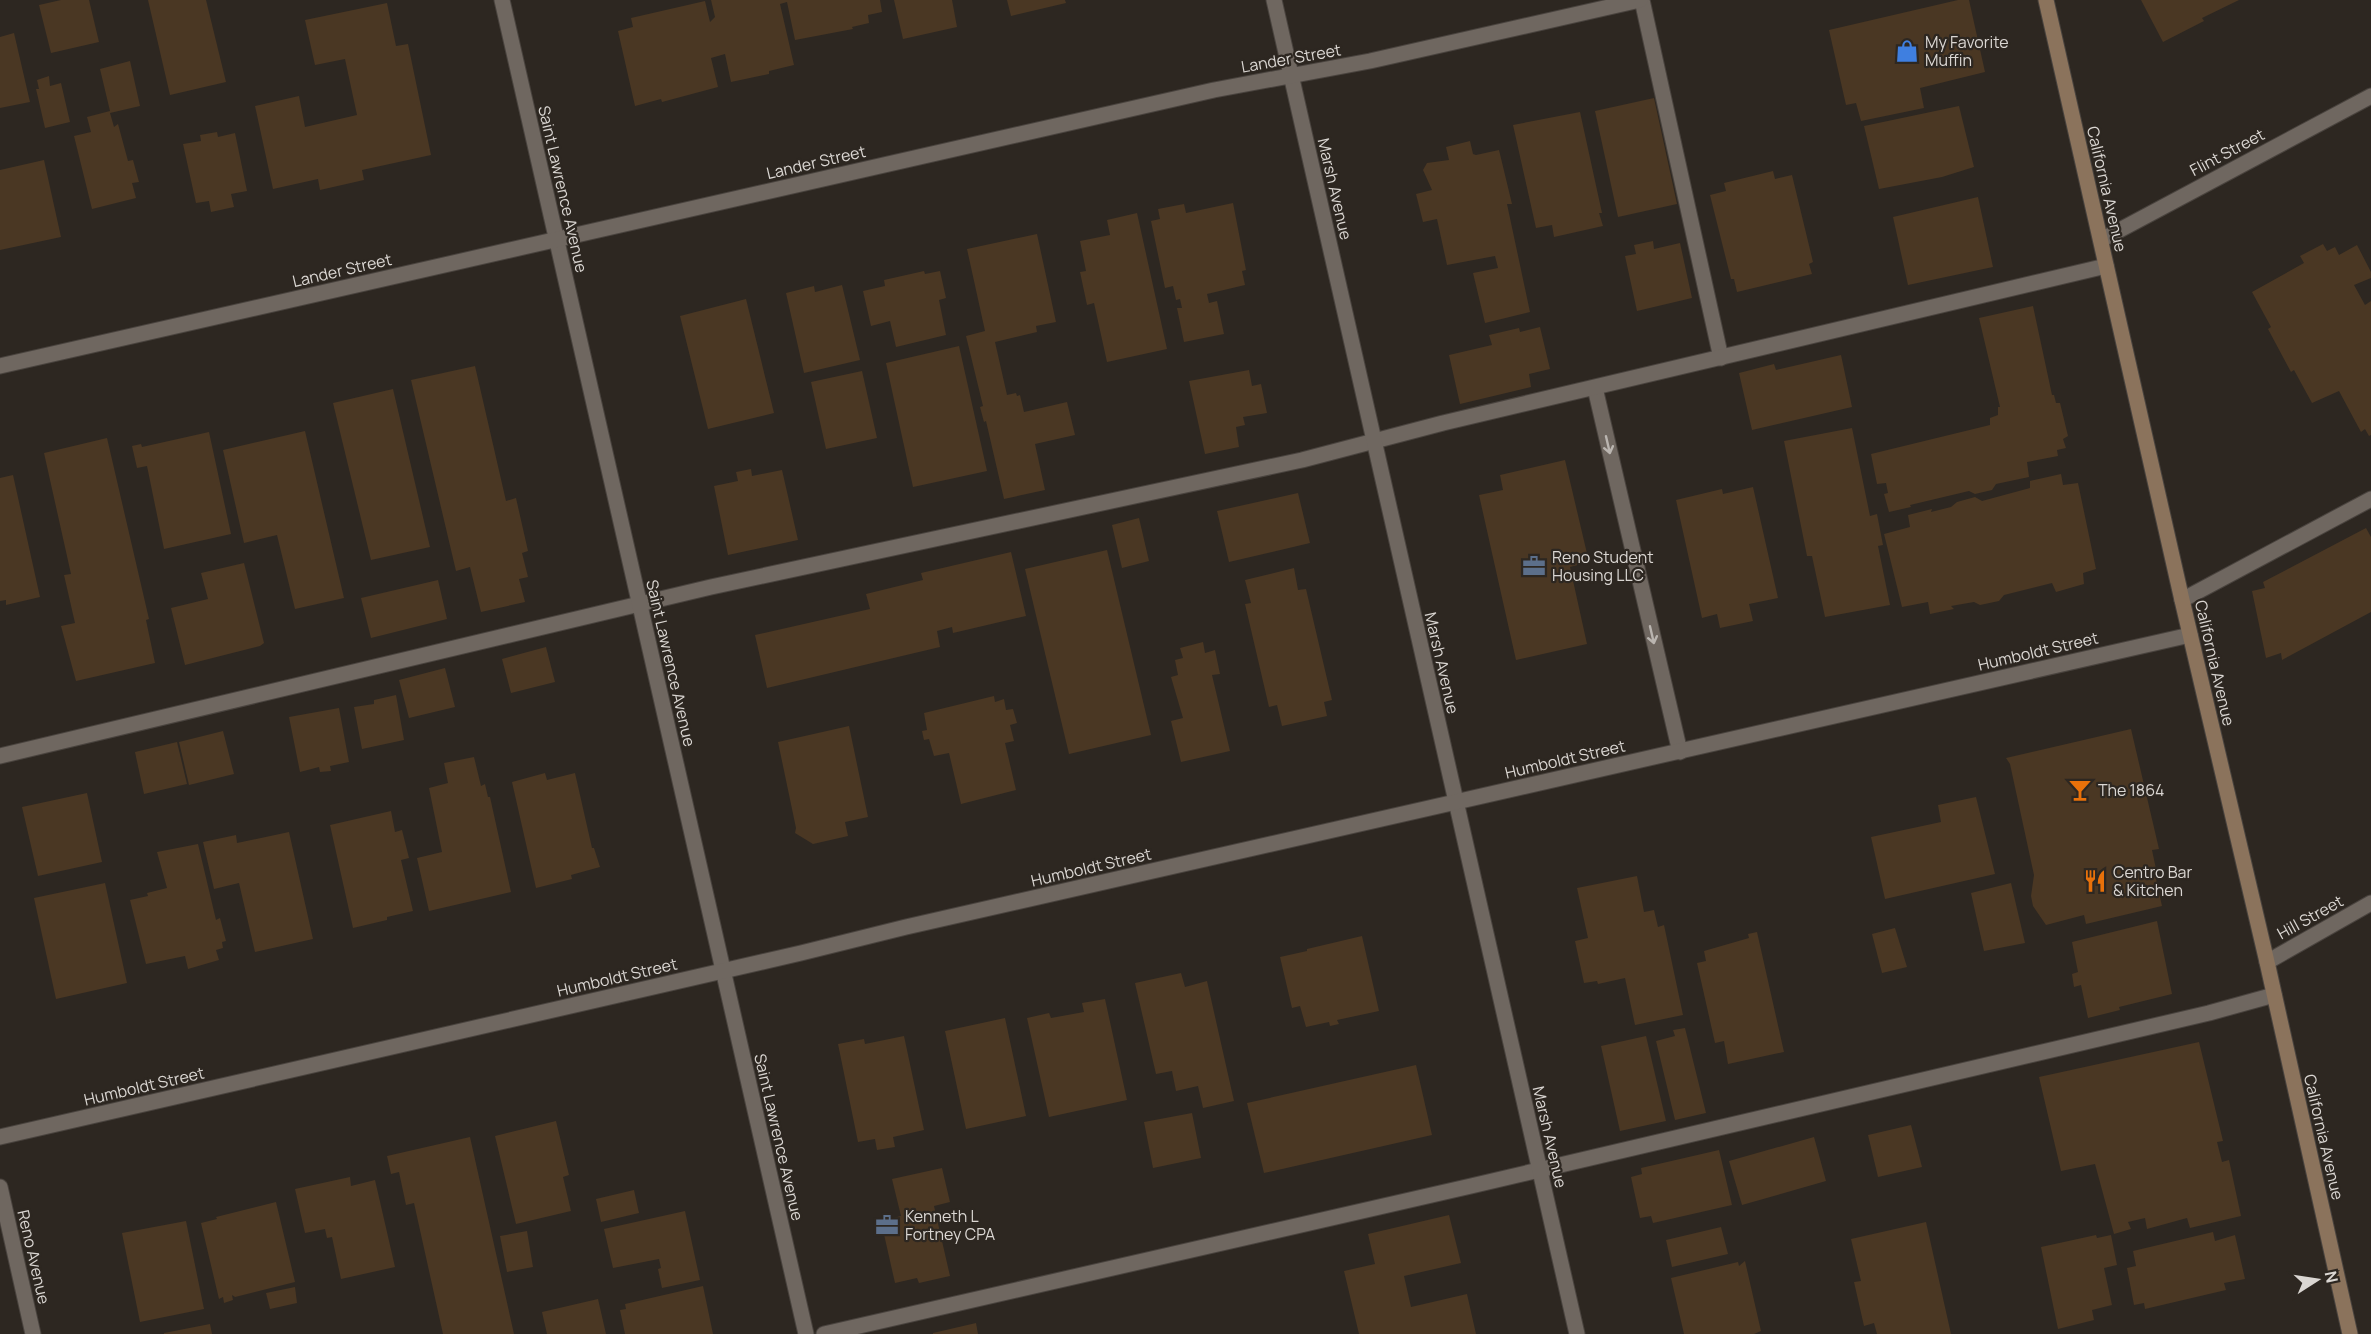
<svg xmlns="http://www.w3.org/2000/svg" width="2371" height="1334" viewBox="0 0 2371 1334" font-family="Manrope,sans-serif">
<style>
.building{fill:#4a3723}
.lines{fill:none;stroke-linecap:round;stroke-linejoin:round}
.service-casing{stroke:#49433e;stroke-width:17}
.minor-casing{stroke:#49433e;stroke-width:17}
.secondary-casing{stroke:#49433e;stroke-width:17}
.service{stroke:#6f6760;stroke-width:15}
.minor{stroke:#6f6760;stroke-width:15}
.secondary{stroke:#8b735c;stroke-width:15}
.oneway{stroke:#bab5b0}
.labels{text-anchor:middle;stroke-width:4.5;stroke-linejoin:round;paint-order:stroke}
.poi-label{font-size:16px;fill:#dad6d2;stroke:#2d2721;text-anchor:start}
.street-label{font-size:16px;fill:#dad6d2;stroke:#2d2721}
</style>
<rect width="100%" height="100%" fill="#2d2721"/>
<g class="building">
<polygon points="61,0 89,0 99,42 51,53 39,5"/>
<polygon points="148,0 206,0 226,82 170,95"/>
<polygon points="711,0 880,0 882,12 868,15 869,23 852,27 853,29 795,40 787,2 780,4 794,65 769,71 769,74 731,82 725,54 711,58 718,87 662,102 661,99 635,106 618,31 633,27 631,18 705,1 710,22 715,17"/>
<polygon points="894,0 952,0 957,27 903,39"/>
<polygon points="1007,0 1065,0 1066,3 1011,16"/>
<polygon points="1958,0 1969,0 1985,72 1920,88 1924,108 1861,121 1856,103 1846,105 1829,30"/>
<polygon points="2141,0 2239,0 2202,18 2204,21 2163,42"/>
<polygon points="387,3 396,46 408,44 431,155 362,170 364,180 320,190 318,179 273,189 255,106 299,96 305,127 357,115 345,59 315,65 305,20"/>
<polygon points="14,33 30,102 0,108 0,37"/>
<polygon points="130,61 140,106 110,113 114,127 118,124 128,161 133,160 139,182 132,183 136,198 92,209 74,136 91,132 87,117 110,111 100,69"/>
<polygon points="49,76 50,86 61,83 70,122 45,128 36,89 39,89 37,80"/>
<polygon points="1654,98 1677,204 1618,217 1595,111"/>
<polygon points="1959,106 1974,167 1942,177 1879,189 1864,126"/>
<polygon points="1580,112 1602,213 1599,213 1603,226 1554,237 1552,225 1536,228 1513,125"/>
<polygon points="217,132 218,137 235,133 247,191 231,194 234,207 211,212 209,201 196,203 183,144 201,141 200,135"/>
<polygon points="1470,141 1473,154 1476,155 1499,150 1512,204 1507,204 1530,312 1485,323 1473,273 1498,268 1495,256 1447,265 1437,219 1423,222 1416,194 1432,190 1423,170 1427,163 1449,160 1446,147"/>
<polygon points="44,160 61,237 0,250 0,170"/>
<polygon points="1773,171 1775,179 1792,175 1813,262 1809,264 1812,274 1737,292 1734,279 1731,279 1710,195 1726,191 1724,183"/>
<polygon points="1978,197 1993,267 1908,285 1893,217"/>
<polygon points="1233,203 1246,270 1242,271 1245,285 1207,294 1209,303 1217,301 1224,334 1184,342 1177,308 1182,308 1180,299 1176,300 1173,286 1165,288 1151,221 1160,219 1158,209 1184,204 1186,213"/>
<polygon points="1137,213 1167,349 1107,362 1094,303 1087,305 1080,272 1086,271 1080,241 1110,235 1107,220"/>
<polygon points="1037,234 1056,322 1036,326 1037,332 995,342 1007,395 1016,393 1017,396 1020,395 1024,412 1067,402 1075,435 1035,444 1045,490 1004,499 986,421 984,422 980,407 983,406 966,336 985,331 967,249"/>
<polygon points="1653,241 1654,249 1680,243 1692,298 1637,311 1625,256 1636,254 1634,245"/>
<polygon points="2323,244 2327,251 2335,247 2339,255 2357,245 2371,272 2371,278 2354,285 2365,305 2371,301 2371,435 2369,436 2365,429 2361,432 2339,391 2312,403 2294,370 2291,372 2268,329 2271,327 2252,292 2304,263 2300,256"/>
<polygon points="924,271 925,274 940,271 946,298 939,300 946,335 896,347 890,321 871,326 863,291 885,286 884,280"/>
<polygon points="842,285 860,360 804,373 786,293 814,286 815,292"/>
<polygon points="746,299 774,413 708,429 680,316"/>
<polygon points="2033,306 2052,395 2054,395 2056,403 2060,403 2068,436 2063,439 2066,448 2057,450 2058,456 2027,462 2029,477 1996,484 1992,490 1975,494 1969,491 1910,505 1911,507 1889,512 1884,494 1888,493 1886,483 1877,484 1871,454 1990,425 1990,418 1998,415 1998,407 2000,407 1979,318"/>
<polygon points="1540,327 1550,369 1529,374 1531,387 1460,404 1449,355 1492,345 1489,335 1519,328 1520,332"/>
<polygon points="959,346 987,471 913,487 886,363"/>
<polygon points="1841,355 1852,407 1752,430 1739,373 1774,364 1776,370"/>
<polygon points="475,366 506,501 516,498 528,551 522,553 528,577 519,579 525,602 481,612 470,567 456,571 411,380"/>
<polygon points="1249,370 1252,386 1261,384 1267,413 1243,417 1245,425 1236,427 1239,447 1205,454 1189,381"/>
<polygon points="862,371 877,438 826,449 811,382"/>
<polygon points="393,389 430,547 371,560 333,403"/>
<polygon points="1852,428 1870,516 1877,514 1883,545 1878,546 1890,605 1825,617 1812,556 1807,556 1784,441"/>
<polygon points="305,431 344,598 295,609 277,535 244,543 223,450"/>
<polygon points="209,432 231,534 164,549 147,466 137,468 132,446 141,444 142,447"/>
<polygon points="107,438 149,619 146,620 155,663 76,681 61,626 75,623 64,575 71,574 44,453"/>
<polygon points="1565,460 1589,562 1570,567 1587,644 1516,660 1479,495 1503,490 1500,475"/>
<polygon points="751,469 752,476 782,470 798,540 728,555 714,486 738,481 736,472"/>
<polygon points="2061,474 2063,485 2078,483 2096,569 2083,573 2084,584 2056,592 2052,583 2004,595 1999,601 1980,605 1974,602 1951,606 1954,609 1930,614 1928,602 1902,607 1884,534 1910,527 1908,515 1932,509 1931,512 1951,507 1957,502 1975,497 1982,501 2030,488 2030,481"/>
<polygon points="13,475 40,597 6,605 6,600 0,601 0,478"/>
<polygon points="1753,487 1778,598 1749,604 1753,621 1720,628 1717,614 1702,618 1676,500 1722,489 1723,494"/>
<polygon points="1298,493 1310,543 1229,562 1217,511"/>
<polygon points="1139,518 1149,561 1122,568 1112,525"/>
<polygon points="2366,528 2371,537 2371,612 2282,660 2281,653 2266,658 2252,591 2265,588 2263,582"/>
<polygon points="1107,550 1151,735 1069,754 1025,569"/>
<polygon points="1011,552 1026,616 953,633 952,627 937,631 940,647 767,688 755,635 870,609 866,594 923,580 921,573"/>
<polygon points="244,563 264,643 260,646 185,665 171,608 208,599 201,573"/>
<polygon points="1294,568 1298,590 1306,589 1332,700 1324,702 1327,716 1282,726 1277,705 1269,707 1245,604 1251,603 1245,580"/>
<polygon points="438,580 447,619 371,638 361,598"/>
<polygon points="1203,642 1205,653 1215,650 1220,674 1212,675 1230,751 1181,762 1171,721 1183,718 1171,677 1178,675 1175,660 1183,658 1180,648"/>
<polygon points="546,647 555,682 511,693 502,659"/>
<polygon points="445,668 455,707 409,718 399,680"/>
<polygon points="396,695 404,740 362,749 354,707 374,704 374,700"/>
<polygon points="994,696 995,702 1004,699 1006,710 1013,709 1017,723 1010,725 1014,741 1005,743 1016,790 961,804 949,753 934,756 929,739 924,740 922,731 927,730 924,713"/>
<polygon points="339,708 349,762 330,766 331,771 320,772 319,767 300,772 289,717"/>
<polygon points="849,726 868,817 845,822 848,836 813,844 795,833 796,828 778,742"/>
<polygon points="2131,729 2159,849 2152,850 2156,869 2154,870 2162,906 2086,924 2084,915 2046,925 2033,906 2031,896 2034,875 2010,764 2006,758"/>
<polygon points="223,731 234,774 189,785 179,742"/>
<polygon points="177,742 187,784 144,794 135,752"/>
<polygon points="474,757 481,786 485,784 488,797 490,797 511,892 429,911 417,858 442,852 429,788 448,783 444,763"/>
<polygon points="545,773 547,780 575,773 592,848 594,848 600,867 571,875 572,879 536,888 512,782"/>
<polygon points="87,793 102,862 38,876 22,807"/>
<polygon points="1976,797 1995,874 1885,899 1871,837 1941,822 1938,805"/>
<polygon points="391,811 395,832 402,830 409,858 401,860 413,911 387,917 387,920 353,928 330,825"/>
<polygon points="289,832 313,939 255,952 239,883 214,889 203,842 236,835 237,843"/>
<polygon points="198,844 216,920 220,918 226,941 222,942 223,948 216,950 219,960 188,969 185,956 146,964 130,900 148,896 147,893 167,888 157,852"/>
<polygon points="1637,876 1644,912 1654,910 1658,927 1664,925 1683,1015 1635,1025 1625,978 1598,984 1597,981 1584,983 1575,941 1588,938 1577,888"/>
<polygon points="105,883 127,983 56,999 34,898"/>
<polygon points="2011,883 2025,943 1984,951 1971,893"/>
<polygon points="2157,921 2172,994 2119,1007 2120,1010 2088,1018 2081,985 2074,987 2072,974 2078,972 2072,942"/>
<polygon points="1895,928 1907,967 1882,973 1872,934"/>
<polygon points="1757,932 1784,1052 1728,1064 1724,1041 1715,1043 1697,963 1706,961 1704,951 1749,938 1748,934"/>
<polygon points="1362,936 1379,1011 1337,1020 1339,1024 1330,1026 1329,1022 1306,1027 1300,1006 1292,1008 1280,957 1307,951 1307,949"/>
<polygon points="1181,973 1185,987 1207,981 1234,1101 1203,1108 1198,1086 1176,1091 1172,1071 1156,1074 1135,983"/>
<polygon points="1105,999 1127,1100 1049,1117 1027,1018 1049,1013 1051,1018 1084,1012 1082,1003"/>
<polygon points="1005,1018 1026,1116 966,1129 945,1031"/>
<polygon points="1685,1028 1706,1113 1675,1120 1656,1041 1675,1036 1673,1030"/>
<polygon points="904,1036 924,1130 893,1137 895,1147 877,1150 875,1139 858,1142 838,1044 864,1039 865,1044"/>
<polygon points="1646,1036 1666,1121 1620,1131 1601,1046"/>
<polygon points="2199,1042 2223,1141 2217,1142 2222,1162 2229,1160 2241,1216 2190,1228 2187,1218 2147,1229 2145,1218 2128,1222 2131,1229 2114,1234 2095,1164 2061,1171 2039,1077"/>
<polygon points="1416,1065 1432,1135 1264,1173 1247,1103"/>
<polygon points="1192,1113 1201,1158 1153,1168 1144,1122"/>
<polygon points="556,1121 569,1175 563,1177 571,1211 516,1224 495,1136"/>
<polygon points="1911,1125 1922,1167 1878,1177 1868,1135"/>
<polygon points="470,1137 514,1334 443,1334 414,1203 406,1205 399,1172 391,1174 387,1156"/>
<polygon points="1814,1137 1826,1181 1742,1205 1729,1161"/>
<polygon points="1719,1150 1732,1205 1653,1223 1651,1216 1640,1218 1631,1177 1642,1174 1641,1168"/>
<polygon points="942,1168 950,1202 934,1206 950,1276 919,1283 917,1278 895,1283 881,1221 901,1216 892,1179"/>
<polygon points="350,1177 351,1186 375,1180 395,1267 341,1279 332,1237 327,1238 325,1229 305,1233 295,1189"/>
<polygon points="634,1190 639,1213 601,1222 596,1199"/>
<polygon points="276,1202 295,1282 235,1297 232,1295 233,1300 224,1303 223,1297 219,1299 201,1223 217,1219 216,1217"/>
<polygon points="685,1211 700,1280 662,1288 658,1269 661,1268 659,1259 613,1268 604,1229"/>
<polygon points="1449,1215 1461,1263 1404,1276 1411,1307 1467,1294 1476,1334 1359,1334 1344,1271 1375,1264 1368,1234"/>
<polygon points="186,1221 204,1309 140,1322 122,1233"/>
<polygon points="1926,1222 1951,1334 1877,1334 1874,1323 1864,1326 1854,1282 1861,1281 1851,1239"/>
<polygon points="1721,1227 1728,1254 1672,1267 1666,1240"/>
<polygon points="527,1231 533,1267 507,1272 500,1236"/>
<polygon points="2213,1232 2215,1241 2235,1235 2245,1279 2224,1283 2226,1290 2145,1309 2144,1303 2134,1305 2127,1268 2136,1266 2133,1251"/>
<polygon points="2096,1235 2097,1238 2111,1235 2117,1265 2104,1268 2112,1305 2092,1310 2094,1320 2058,1329 2041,1247"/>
<polygon points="1745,1261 1761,1331 1754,1334 1684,1334 1671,1278 1738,1262 1739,1266"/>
<polygon points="703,1286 713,1334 625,1334 620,1310 626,1309 625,1304"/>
<polygon points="295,1287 297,1303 270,1309 266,1293"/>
<polygon points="598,1299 606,1334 547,1334 542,1312"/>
<polygon points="976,1323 978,1334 933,1334 933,1333"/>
<polygon points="210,1324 212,1334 164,1334 164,1333"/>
</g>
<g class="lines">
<g class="service-casing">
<g id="service">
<polyline points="1642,0 1721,358"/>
<polyline points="1595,388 1680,752"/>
<polyline points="2182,600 2371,499"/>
<polyline points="0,756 711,587 1302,460 1443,423 2106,266"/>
<polyline points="824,1334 1471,1186 2209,1013 2274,995"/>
</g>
</g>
<g class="minor-casing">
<g id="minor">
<polyline points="502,0 806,1334"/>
<polyline points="1274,0 1577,1334"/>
<polyline points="2101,240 2371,96"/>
<polyline points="0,366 1214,90 1370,61 1640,0"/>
<polyline points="2267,962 2371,903"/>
<polyline points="0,1137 801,953 906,927 2190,635"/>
<polyline points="0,1187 33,1334"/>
</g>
</g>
<g class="secondary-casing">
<polyline id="secondary" points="2046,0 2182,600 2267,962 2350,1334"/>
</g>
<use href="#service" class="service"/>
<use href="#minor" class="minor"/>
<use href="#secondary" class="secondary"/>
</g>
<defs><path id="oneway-shaft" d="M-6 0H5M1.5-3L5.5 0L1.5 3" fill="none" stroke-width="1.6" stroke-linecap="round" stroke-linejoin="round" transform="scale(1.5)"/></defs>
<g class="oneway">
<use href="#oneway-shaft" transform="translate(1608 445) rotate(77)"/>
<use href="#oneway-shaft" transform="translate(1652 635) rotate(77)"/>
</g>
<defs>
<g id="shop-bare" transform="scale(1.8)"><path d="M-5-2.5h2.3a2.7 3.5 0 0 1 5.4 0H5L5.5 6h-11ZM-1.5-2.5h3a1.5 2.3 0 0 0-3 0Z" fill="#3f7fe0" stroke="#2d2721" stroke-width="2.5" paint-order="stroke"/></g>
<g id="office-bare" transform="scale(1.8)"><path d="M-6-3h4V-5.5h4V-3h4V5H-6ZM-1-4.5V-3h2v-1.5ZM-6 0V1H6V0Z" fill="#5c6f8a" stroke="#2d2721" stroke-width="2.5" paint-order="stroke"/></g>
<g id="bar-bare" transform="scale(1.8)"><path d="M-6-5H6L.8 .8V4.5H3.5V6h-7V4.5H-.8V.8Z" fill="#e8710a" stroke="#2d2721" stroke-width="2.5" paint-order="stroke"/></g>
<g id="restaurant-bare" transform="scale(1.8)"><path d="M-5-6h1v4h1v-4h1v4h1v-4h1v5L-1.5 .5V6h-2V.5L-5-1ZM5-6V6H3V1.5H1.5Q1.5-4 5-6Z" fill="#e8710a" stroke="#2d2721" stroke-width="2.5" paint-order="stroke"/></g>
</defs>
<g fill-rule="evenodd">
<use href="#shop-bare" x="1907" y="51"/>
<use href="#office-bare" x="1534" y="566"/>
<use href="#bar-bare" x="2080" y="790"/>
<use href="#restaurant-bare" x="2095" y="881"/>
<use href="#office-bare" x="887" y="1225"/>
</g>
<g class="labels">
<g class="poi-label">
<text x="1925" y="48">My Favorite<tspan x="1925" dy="18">Muffin</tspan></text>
<text x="1552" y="563">Reno Student<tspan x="1552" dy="18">Housing LLC</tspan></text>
<text x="2098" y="796">The 1864</text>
<text x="2113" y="878">Centro Bar<tspan x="2113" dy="18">&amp; Kitchen</tspan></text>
<text x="905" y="1222">Kenneth L<tspan x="905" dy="18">Fortney CPA</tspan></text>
</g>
<g class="street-label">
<text transform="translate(1291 58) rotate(-10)" y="6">Lander Street</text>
<text transform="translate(2227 152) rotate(-28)" y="6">Flint Street</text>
<text transform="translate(816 162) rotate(-13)" y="6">Lander Street</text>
<text transform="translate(563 189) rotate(77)" y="6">Saint Lawrence Avenue</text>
<text transform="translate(1335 189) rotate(77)" y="6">Marsh Avenue</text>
<text transform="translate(2107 189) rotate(77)" y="6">California Avenue</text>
<text transform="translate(342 270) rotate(-13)" y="6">Lander Street</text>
<text transform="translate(2038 651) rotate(-13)" y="6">Humboldt Street</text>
<text transform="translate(671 663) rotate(77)" y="6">Saint Lawrence Avenue</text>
<text transform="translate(1442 663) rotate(77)" y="6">Marsh Avenue</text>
<text transform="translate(2215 663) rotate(77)" y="6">California Avenue</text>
<text transform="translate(1565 759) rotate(-13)" y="6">Humboldt Street</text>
<text transform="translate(1091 867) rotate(-13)" y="6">Humboldt Street</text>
<text transform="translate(2310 917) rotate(-29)" y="6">Hill Street</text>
<text transform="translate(617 977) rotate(-13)" y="6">Humboldt Street</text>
<text transform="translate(144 1086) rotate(-13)" y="6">Humboldt Street</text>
<text transform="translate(779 1137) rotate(77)" y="6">Saint Lawrence Avenue</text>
<text transform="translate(1550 1137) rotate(77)" y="6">Marsh Avenue</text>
<text transform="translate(2324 1137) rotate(77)" y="6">California Avenue</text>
<text transform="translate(34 1257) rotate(77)" y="6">Reno Avenue</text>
</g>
</g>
<g transform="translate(2317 1280) rotate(78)" stroke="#2d2721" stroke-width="4.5" paint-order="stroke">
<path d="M0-4.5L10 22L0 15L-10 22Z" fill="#dad6d2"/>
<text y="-9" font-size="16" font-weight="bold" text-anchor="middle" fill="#dad6d2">N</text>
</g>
</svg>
